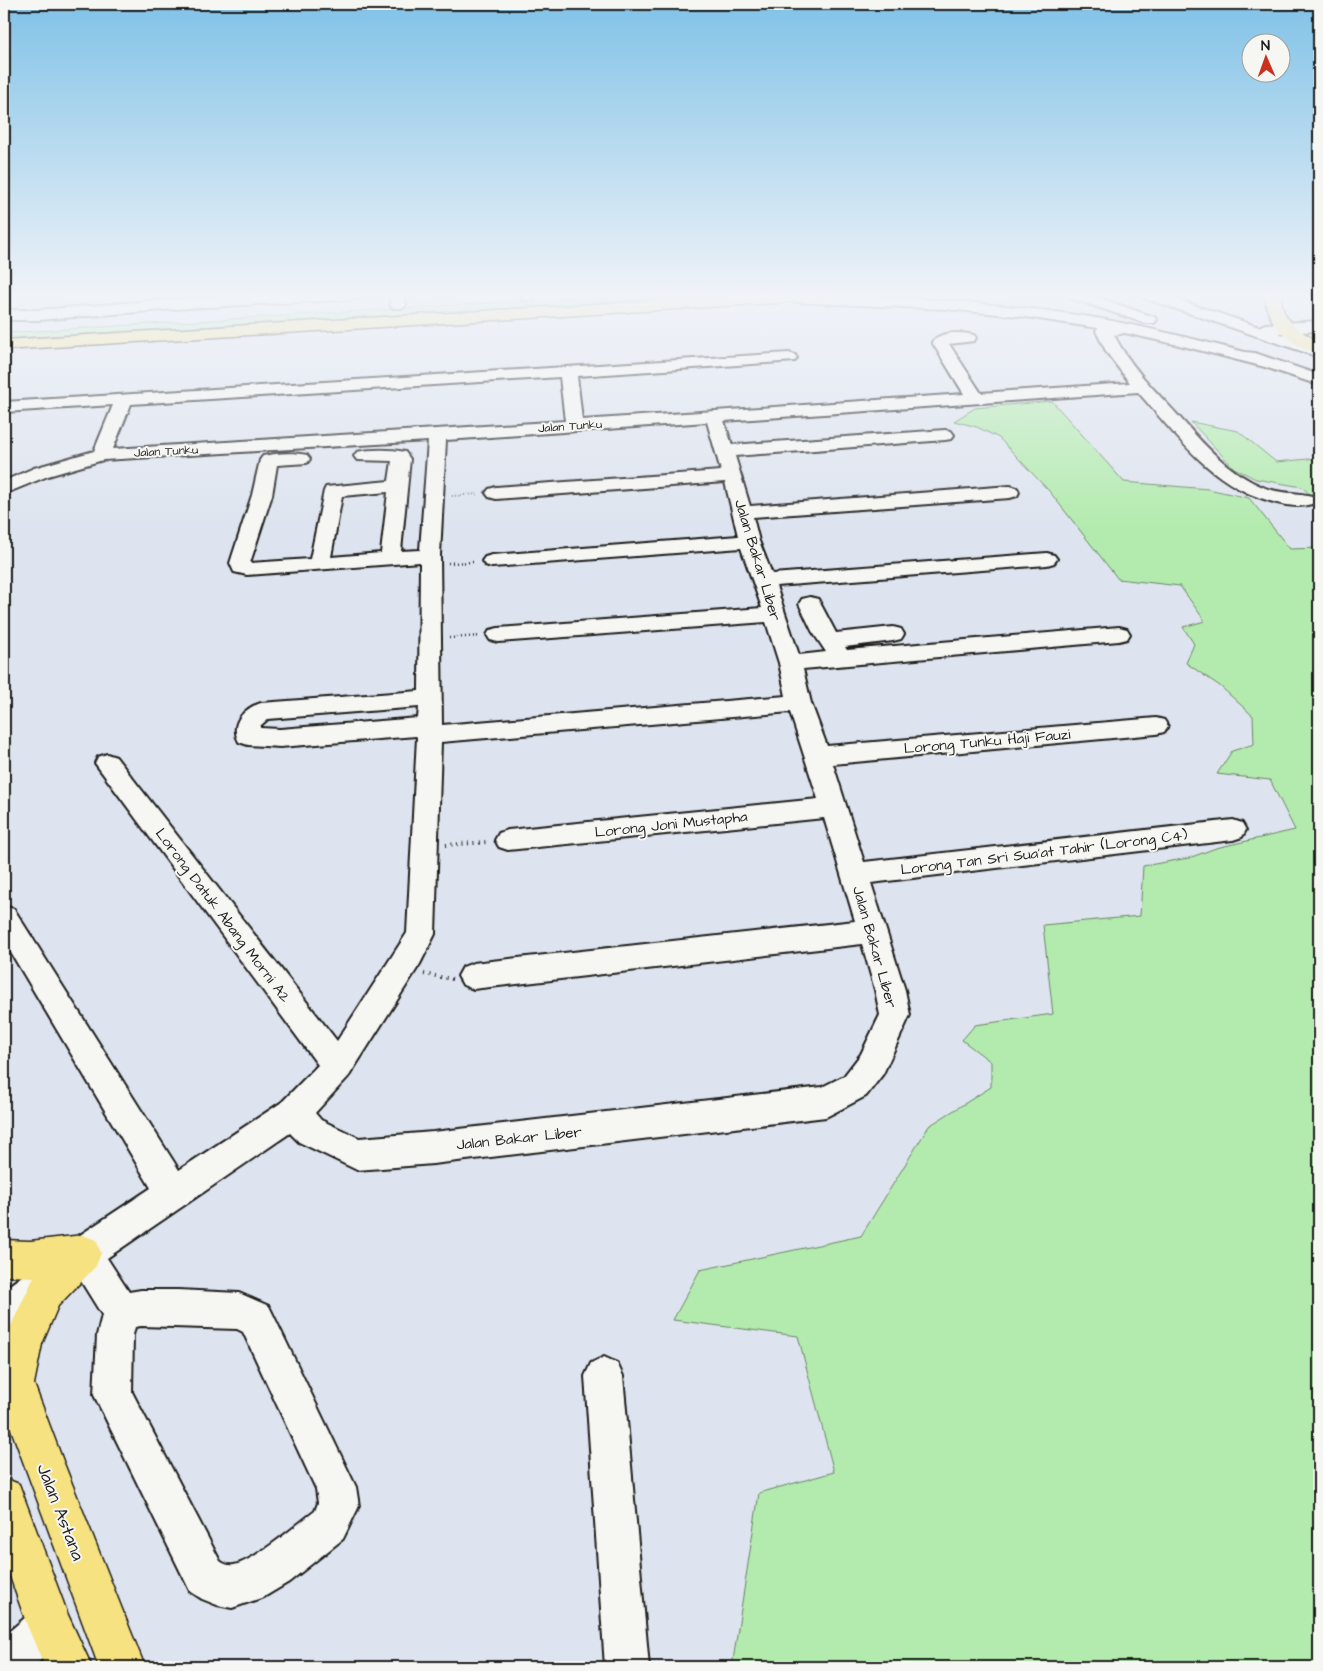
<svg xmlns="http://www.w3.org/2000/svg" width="1323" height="1671" viewBox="0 0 1323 1671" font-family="'Architects Daughter',sans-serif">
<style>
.green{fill:#b3ebae;stroke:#688465}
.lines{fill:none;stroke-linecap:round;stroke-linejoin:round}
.minor-casing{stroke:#1c1c1c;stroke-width:4}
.major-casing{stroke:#1c1c1c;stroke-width:3}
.path-far2{stroke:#1c1c1c;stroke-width:2;stroke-dasharray:0.5 2.5;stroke-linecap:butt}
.path-far1{stroke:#1c1c1c;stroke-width:2.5;stroke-dasharray:1 3;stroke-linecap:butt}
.path{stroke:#1c1c1c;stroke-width:4;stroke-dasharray:1 4.5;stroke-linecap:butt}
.minor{fill:#f6f6f2;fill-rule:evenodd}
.major{fill:#f6e281;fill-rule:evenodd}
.labels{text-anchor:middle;stroke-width:4;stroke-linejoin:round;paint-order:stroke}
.far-street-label{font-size:12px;fill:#1c1c1c;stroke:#f6f6f2}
.street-label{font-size:15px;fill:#1c1c1c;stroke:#f6f6f2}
.near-street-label{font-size:18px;fill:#1c1c1c;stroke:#f6f6f2}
</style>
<rect width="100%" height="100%" fill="#dee4ef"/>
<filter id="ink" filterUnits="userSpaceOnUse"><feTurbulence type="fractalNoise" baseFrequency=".02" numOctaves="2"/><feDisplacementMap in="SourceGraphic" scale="10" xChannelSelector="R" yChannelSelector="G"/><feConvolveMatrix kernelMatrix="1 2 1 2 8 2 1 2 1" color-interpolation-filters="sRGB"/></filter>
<g filter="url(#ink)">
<g class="green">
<polygon points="638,294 744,294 4,339 4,333"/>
<polygon points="1052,401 1124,482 1208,489 1249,498 1290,549 1319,548 1319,1667 732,1667 759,1493 834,1472 798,1336 673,1320 700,1270 861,1236 929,1126 991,1087 991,1062 962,1040 975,1025 1053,1014 1043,925 1140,916 1143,866 1189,858 1216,848 1295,830 1270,780 1217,774 1232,751 1254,744 1253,716 1220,686 1186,663 1194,644 1183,627 1205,621 1180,586 1118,579 1050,492 999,438 977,427 954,421 975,408"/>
<polygon points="1191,422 1238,431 1276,462 1319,458 1319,503 1302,487 1256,479 1234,468"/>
</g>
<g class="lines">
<g class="minor-casing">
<g id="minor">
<polygon points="280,294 362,295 360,298 355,299 188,308 38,320 4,320 4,310 38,310 188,298"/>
<polygon points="391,294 405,294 406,305 403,308 393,308 390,305"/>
<polygon points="520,294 534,294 532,300 522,300"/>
<polygon points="1066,294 1088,294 1154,317 1157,320 1154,323 1144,323 1068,297"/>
<polygon points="1139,294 1161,294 1259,327 1265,324 1319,321 1319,331 1278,333 1319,347 1319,357 1141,297"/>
<path d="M799,295C896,295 993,302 1090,317C1142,326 1194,339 1245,352L1255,353L1319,375V385L1265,367L1179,345L1125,333L1114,335C1128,363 1151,387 1173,410C1199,439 1226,472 1263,487C1279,494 1296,492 1312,496L1315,500L1312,504C1297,508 1284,505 1270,501C1211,485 1177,436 1138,392L724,421L732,445L945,430L951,431L954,435L951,439L945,440L735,456L750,506L1010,486L1017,488L1019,492L1017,496L1010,498L753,517L759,541L772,574L1047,553L1054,555L1057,559L1054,563L1047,565L776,586L799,655L826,652L812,631L799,604L802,599L810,597L818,599L836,633L893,627L901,629L904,634L901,639L893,641L845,647L847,650L1119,627L1127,629L1130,634L1127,639L1119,641L803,669L811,703L827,746L1156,718L1164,720L1168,726L1164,732L1156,734L833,764L864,862L1233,820L1242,823L1246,830L1242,837L1233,840L871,883L905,990L910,1015L883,1074L866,1096L826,1117L433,1164L357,1170L299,1142L290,1133L107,1258L129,1292L141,1290H178L239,1293L269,1306L356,1487L359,1506L343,1539L289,1582L264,1597L232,1608L217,1605L202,1599L190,1591L94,1395L97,1335L102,1315L79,1278L17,1324L4,1329V1289L71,1241L151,1188L4,941V906L14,909L179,1170L282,1102L318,1065L95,763L98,757L107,754L116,757L337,1041L407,933L417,737L416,736L280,747L248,745L239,742C229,724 244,708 261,703L419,691L420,562L247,575L234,572L230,563L252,495L260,460L263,456C276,453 294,452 307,455L310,459L307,463L277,465L272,495L250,563L310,559L324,491L326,487L389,481L392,461L357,460L354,456L357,452C371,449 391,449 405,452L410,459L401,551L420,550L428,441L103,460L48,476L4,494V481L34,468L94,451L113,405L4,412V402L789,353L795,355L797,358L795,361L577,376L582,420L964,394L932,342C940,331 961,332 974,335L976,338L974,341L949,344L981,393L1130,383L1107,353L1096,331L1098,328L1019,316L946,309L794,302L792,299L794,296ZM560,377L565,421L113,449L131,404ZM707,422L721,471L496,487L489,489L486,493L489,497L496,499L725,482L738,536L492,555L485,557L482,561L485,565L492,567L741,548L762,608L498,628L490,630L487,635L490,640L498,642L766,622L779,663L786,696L442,725L440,555L446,440ZM388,492L381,553L331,557L342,496ZM419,707L418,718L280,729L260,728V726L268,719ZM790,712L818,799L508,830L499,833L495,840L499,847L508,850L824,818L855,921L473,963L463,967L458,976L463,985L473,989L862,944L875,990L880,1015L861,1054L844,1076L822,1087L433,1132L359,1138L321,1120L315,1113L349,1076L420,964L435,934L441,742ZM141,1326L237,1329L243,1332L316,1489L318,1503L315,1511C296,1525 255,1561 234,1565C229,1566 224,1564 220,1561L132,1392L133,1335L135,1327Z"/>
<polygon points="604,1357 617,1363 623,1376 649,1667 605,1667 585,1376 591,1363"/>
<polygon points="49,1604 64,1610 70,1625 64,1640 33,1667 4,1667 4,1636 34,1610"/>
</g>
</g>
<g class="major-casing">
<g id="major">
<polygon points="762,294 849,294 846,297 841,299 4,350 4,340"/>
<path d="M1266,294H1282C1278,319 1300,331 1319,342V354C1294,348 1262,322 1266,294Z"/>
<polygon points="83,1235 96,1240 101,1253 96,1266 58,1306 42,1344 34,1384 63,1461 145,1667 99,1667 4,1410 4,1336 6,1336 34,1277 4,1276 4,1240 30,1241"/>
<polygon points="4,1478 19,1484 68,1615 92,1667 45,1667 27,1625 4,1559"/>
</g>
</g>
<g class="path-far2">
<polyline points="370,298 383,295"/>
<polyline points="452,496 478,494"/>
</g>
<g class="path-far1">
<polyline points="448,563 474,562"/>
<polyline points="449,638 480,636"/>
</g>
<g class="path">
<polyline points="446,845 487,842"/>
<polyline points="424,974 452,979"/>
</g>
<use href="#minor" class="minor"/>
<use href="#major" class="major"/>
</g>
</g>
<linearGradient id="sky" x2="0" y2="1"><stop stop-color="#81c2e7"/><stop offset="0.56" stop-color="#f0f3f8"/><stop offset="1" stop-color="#f0f3f8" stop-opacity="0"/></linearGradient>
<rect width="1323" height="528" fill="url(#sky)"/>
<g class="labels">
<g class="far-street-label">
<text transform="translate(570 426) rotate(-4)" y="4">Jalan Tunku</text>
<text transform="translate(166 451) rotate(-3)" y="4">Jalan Tunku</text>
</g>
<g class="street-label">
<text transform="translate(758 560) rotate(73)" y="5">Jalan Bakar Liber</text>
<text transform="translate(987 741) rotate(-5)" y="5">Lorong Tunku Haji Fauzi</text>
<text transform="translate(671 824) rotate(-6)" y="5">Lorong Joni Mustapha</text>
<text transform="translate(1044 852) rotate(-7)" y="5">Lorong Tan Sri Sua'at Tahir (Lorong C4)</text>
<text transform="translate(223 915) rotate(53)" y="5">Lorong Datuk Abang Morni A2</text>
<text transform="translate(875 947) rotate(74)" y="5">Jalan Bakar Liber</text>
<text transform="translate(519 1138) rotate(-6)" y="5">Jalan Bakar Liber</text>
</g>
<g class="near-street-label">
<text transform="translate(61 1512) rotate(69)" y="6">Jalan Astana</text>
</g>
</g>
<rect width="1323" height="1671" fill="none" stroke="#f6f6f2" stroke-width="20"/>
<rect x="10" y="10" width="1303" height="1651" fill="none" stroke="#1c1c1c" stroke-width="2" filter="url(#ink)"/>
<g transform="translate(1266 58) rotate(358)"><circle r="24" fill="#f6f6f2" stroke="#9f9f9c"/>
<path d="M0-4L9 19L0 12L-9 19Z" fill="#c8321e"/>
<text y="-8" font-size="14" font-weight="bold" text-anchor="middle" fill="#1c1c1c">N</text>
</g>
</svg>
